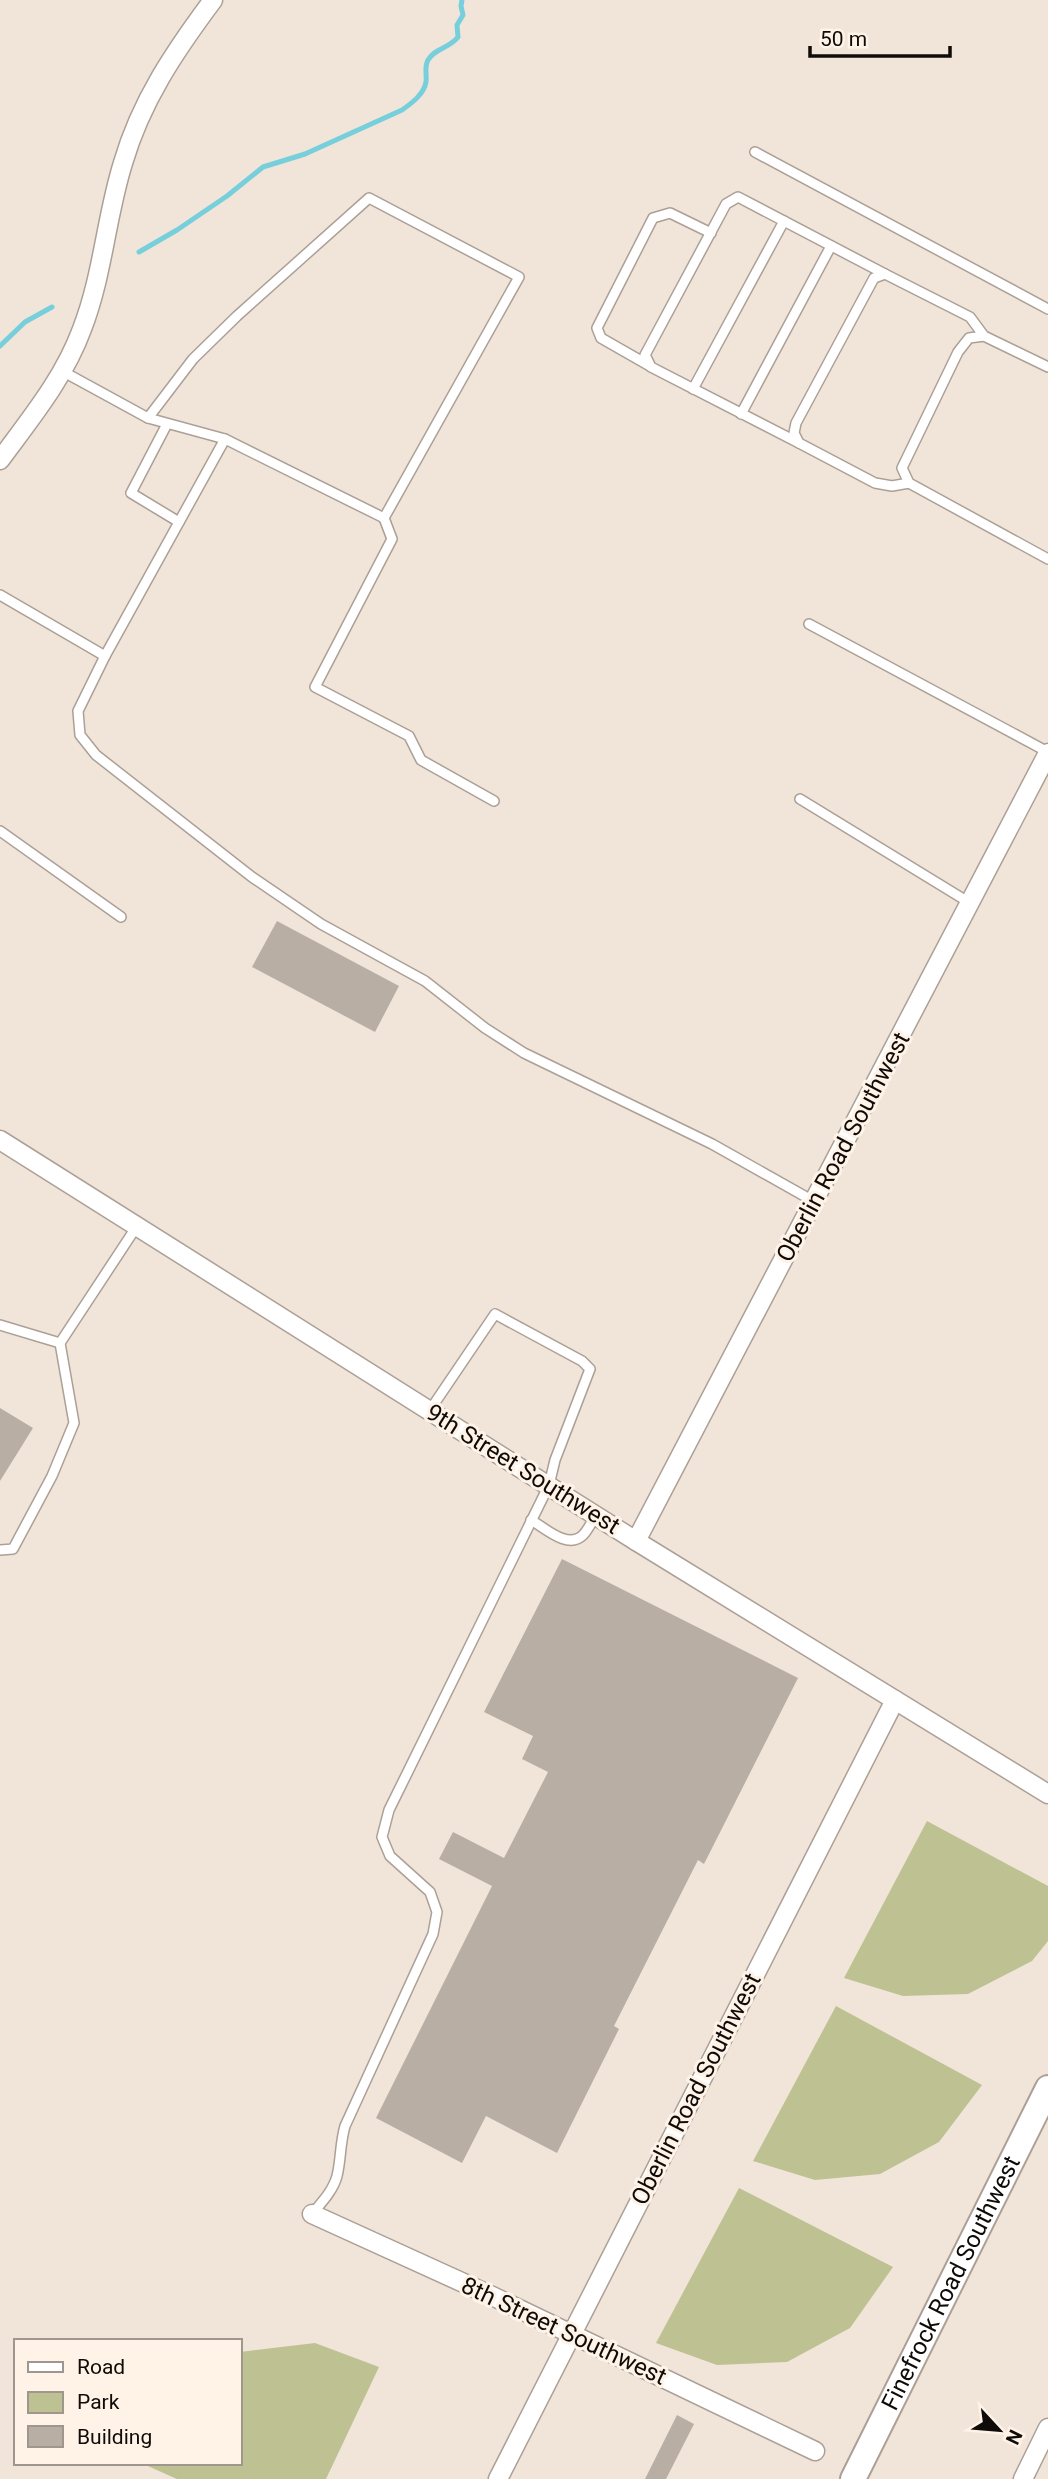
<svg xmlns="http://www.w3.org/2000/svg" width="1048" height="2479" viewBox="0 0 1048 2479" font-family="Roboto,sans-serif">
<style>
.green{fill:#bec191}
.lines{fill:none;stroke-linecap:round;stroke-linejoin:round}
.stream{stroke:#77cfdb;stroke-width:5}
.building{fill:#b9aea4}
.service-casing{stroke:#aca096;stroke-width:12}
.minor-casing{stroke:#aca096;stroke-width:21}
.secondary-casing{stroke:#aca096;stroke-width:28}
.service{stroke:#fff;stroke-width:9}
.minor{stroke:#fff;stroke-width:18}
.secondary{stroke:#fff;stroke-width:24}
.labels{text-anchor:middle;stroke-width:6;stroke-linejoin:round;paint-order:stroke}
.street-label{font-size:24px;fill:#0f0b08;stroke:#fff3e8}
</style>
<rect width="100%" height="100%" fill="#f1e5da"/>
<g class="green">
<polygon points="927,1821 1048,1886 1048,1941 1032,1961 968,1994 903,1996 844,1978"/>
<polygon points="836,2006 982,2085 939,2142 880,2174 815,2180 753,2161"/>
<polygon points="739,2188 893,2267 850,2328 787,2362 717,2365 656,2343"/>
<polygon points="315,2343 379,2367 326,2479 177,2479 141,2463 240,2463 240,2352"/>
</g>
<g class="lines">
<g class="stream">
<path d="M139,252L177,230L227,196L263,167L305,154L402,110C412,103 424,94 426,82C427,74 424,67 428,60C435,48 450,48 458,37L457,25L463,15L461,6L462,0"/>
<polyline points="0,346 25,322 52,307"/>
</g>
</g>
<g class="building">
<polygon points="277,921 399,986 375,1032 252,967"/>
<polygon points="0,1408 33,1428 0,1481"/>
<polygon points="562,1559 798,1678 704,1864 698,1860 614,2026 619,2029 557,2153 486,2116 462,2163 376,2118 492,1886 439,1859 453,1832 504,1858 548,1772 522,1759 533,1736 484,1712"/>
<polygon points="677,2415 694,2424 666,2479 645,2479"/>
</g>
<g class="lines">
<g class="service-casing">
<g id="service">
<polyline points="755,152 1048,309"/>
<polyline points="984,336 969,338 958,352 902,468 909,483 1048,559"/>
<polyline points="650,366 601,338 597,328 653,218 670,213 711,233"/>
<polyline points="693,389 784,221"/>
<polyline points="741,414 831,246"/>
<polyline points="148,418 193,359 237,316 369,198 519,277 384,518 392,539 315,687 409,736 421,760 494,801"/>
<polyline points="167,424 131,493 179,522"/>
<polyline points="225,439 384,518"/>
<polyline points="799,443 651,367 645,355 726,204 738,197 885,274"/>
<polyline points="909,483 892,486 875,483 799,443 794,433 796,423 874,278 885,274 970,317 984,336 1048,367"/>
<polyline points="0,595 105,656 225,439 148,418 62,371"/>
<polyline points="809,624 1048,752"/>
<polyline points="105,656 78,711 80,735 96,755 252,877 321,924 425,981 485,1028 524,1053 712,1144 815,1202"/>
<polyline points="800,799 970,903"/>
<polyline points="0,831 121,917"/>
<polyline points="0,1325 60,1343"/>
<path d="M531,1520C545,1528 568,1550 583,1535C588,1530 592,1521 596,1515"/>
<polyline points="0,1550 13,1549 52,1476 74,1423 60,1343 137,1226"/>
<path d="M312,2214C321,2203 333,2191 337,2176C341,2160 340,2143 345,2126L433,1934L437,1912L430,1892L390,1856L382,1837L389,1810L549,1485L555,1460L590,1369L582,1361L495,1314L430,1410"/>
</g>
</g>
<g class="minor-casing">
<g id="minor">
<path d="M0,460C31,418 64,378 82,329C103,275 106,217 123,163C141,101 175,51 213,0"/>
<polyline points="0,1140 636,1541 1048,1794"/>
<polyline points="636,1541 1048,753"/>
<polyline points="312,2214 490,2295 815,2451"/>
<polyline points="498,2479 895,1700"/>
<polyline points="1023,2479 1048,2428"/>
</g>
</g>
<g class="secondary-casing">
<g id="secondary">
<path id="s1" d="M853,2479L1048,2088"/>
</g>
</g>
<use href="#service" class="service"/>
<use href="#minor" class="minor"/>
<use href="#secondary" class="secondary"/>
</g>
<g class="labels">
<g class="street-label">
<text transform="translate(843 1147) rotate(-62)" y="8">Oberlin Road Southwest</text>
<text transform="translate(523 1469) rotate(32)" y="8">9th Street Southwest</text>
<text transform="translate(696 2089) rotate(-63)" y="8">Oberlin Road Southwest</text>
<text dy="8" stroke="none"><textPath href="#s1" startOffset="219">Finefrock Road Southwest</textPath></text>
<text transform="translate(564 2331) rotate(25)" y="8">8th Street Southwest</text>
</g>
</g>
<rect x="14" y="2339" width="228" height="126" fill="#fff3e8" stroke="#9f968e" stroke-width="2"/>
<rect x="28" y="2362" width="35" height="10" fill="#ffffff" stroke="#9f968e" stroke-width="2"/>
<text x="77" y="2374" font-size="21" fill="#0f0b08">Road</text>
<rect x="28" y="2392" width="35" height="21" fill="#bec191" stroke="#9f968e" stroke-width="2"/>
<text x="77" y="2409" font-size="21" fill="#0f0b08">Park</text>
<rect x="28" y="2426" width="35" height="21" fill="#b9aea4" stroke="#9f968e" stroke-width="2"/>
<text x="77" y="2444" font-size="21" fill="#0f0b08">Building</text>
<g transform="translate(999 2430) rotate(116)" stroke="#fff3e8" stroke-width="5" paint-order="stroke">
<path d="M0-5L12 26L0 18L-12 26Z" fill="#0f0b08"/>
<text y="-10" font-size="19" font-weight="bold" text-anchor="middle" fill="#0f0b08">N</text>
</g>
<path d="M810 46v10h140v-10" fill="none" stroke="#0f0b08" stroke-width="3.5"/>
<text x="820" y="46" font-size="21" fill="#0f0b08" stroke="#fff3e8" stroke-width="5" paint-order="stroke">50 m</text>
</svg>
